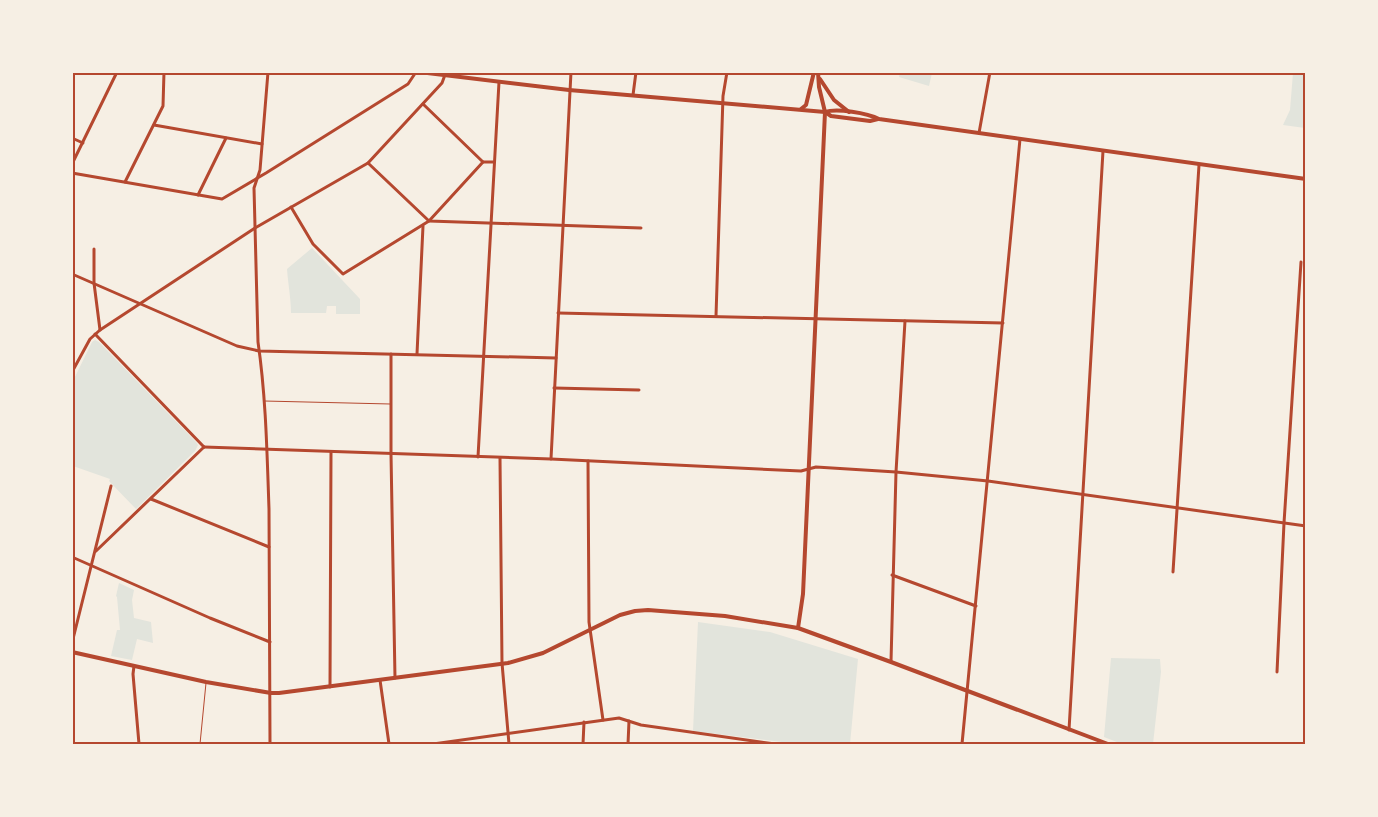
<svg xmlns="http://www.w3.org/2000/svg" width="1378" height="817" viewBox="0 0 1378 817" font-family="'IBM Plex Sans',sans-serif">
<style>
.green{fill:#e2e4dc}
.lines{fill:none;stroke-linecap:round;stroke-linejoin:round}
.service{stroke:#b5482f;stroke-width:1}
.minor{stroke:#b5482f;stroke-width:3}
.secondary{stroke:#b5482f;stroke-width:4}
.neatline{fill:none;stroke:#b5482f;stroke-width:2}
</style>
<rect width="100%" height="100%" fill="#f6efe4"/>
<g class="green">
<polygon points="900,72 932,73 929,86 899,77"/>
<polygon points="1293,73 1305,73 1305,128 1283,125 1290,110"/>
<path d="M312,248L360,299V314H336V306H327L326,313H291C291,298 288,284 287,269Z"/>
<polygon points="95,340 99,342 196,442 198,445 195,451 136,509 109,481 110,479 73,466 73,381 92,342"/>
<polygon points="119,583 134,590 132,600 134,618 151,622 153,643 137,639 132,660 111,656 117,630 120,630 117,597 116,596"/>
<polygon points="698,622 770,632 858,659 850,744 798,744 693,731"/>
<polygon points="1111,658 1160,659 1161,672 1153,744 1122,744 1104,737"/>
</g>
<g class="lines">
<g class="service">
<polyline points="264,401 390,404"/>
<polyline points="200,744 206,683"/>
</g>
<g class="minor">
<path d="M268,72L260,170L254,188L258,342C266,397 267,453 269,509C270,587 269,666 270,744"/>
<polyline points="633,95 636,72"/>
<polyline points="423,104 483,162"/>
<polyline points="154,125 262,144"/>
<polyline points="979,133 990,72"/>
<polyline points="72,138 83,143"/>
<polyline points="368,163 429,221 641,228"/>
<polyline points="72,164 117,72"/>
<polyline points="72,173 222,199 266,173 408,84 416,72"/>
<polyline points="125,182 163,106 164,72"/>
<polyline points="198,195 226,138"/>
<polyline points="291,207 313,244 343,274 429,221 483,162 493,162"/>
<polyline points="94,249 94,283 100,330"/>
<polyline points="72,274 237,346 259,351 556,358"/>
<polyline points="558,313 1003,323"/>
<polyline points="716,316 723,96 727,72"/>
<polyline points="95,334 204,447"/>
<polyline points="391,354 391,454 395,678"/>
<polyline points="417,354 423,226"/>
<polyline points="72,372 90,339 100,330 255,228 368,163 442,83 446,72"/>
<polyline points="554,388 639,390"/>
<polyline points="204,447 551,459 801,471 816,467 896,472 988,481 1306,526"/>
<polyline points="478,457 499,82"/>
<polyline points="500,458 502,663 509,744"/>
<polyline points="551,459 571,72"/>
<polyline points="588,461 589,622 603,720"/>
<polyline points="151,499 269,547"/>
<polyline points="96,551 204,447"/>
<polyline points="72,557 210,618 270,642"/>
<polyline points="1173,572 1199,165"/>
<polyline points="892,575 976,606"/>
<polyline points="72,643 111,486"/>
<polyline points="891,662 896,472 905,321"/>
<polyline points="134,666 133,674 139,744"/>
<polyline points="1277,672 1284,523 1301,262"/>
<polyline points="380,680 389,744"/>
<polyline points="330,687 331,452"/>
<polyline points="1069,730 1103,151"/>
<polyline points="433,744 619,718 641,725 775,744"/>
<polyline points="583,744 584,722"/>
<polyline points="628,744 629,721"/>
<polyline points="962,744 1020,139"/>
</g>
<g class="secondary">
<path d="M419,72L569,90L825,112C837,108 867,113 879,119L1306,179"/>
<polyline points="820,79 834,100 849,112"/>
<polyline points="801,109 806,105 814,72"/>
<polyline points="825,112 831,116 870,121 878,119"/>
<polyline points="798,628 803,594 825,112 819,87 818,72"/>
<polyline points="72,652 206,682 271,693 279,693 508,663 543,653 620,615 635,611 648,610 725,616 798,628 891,662 1108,744"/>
</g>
</g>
<rect width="1378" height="817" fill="none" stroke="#f6efe4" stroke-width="148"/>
<rect x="74" y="74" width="1230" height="669" class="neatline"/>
</svg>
